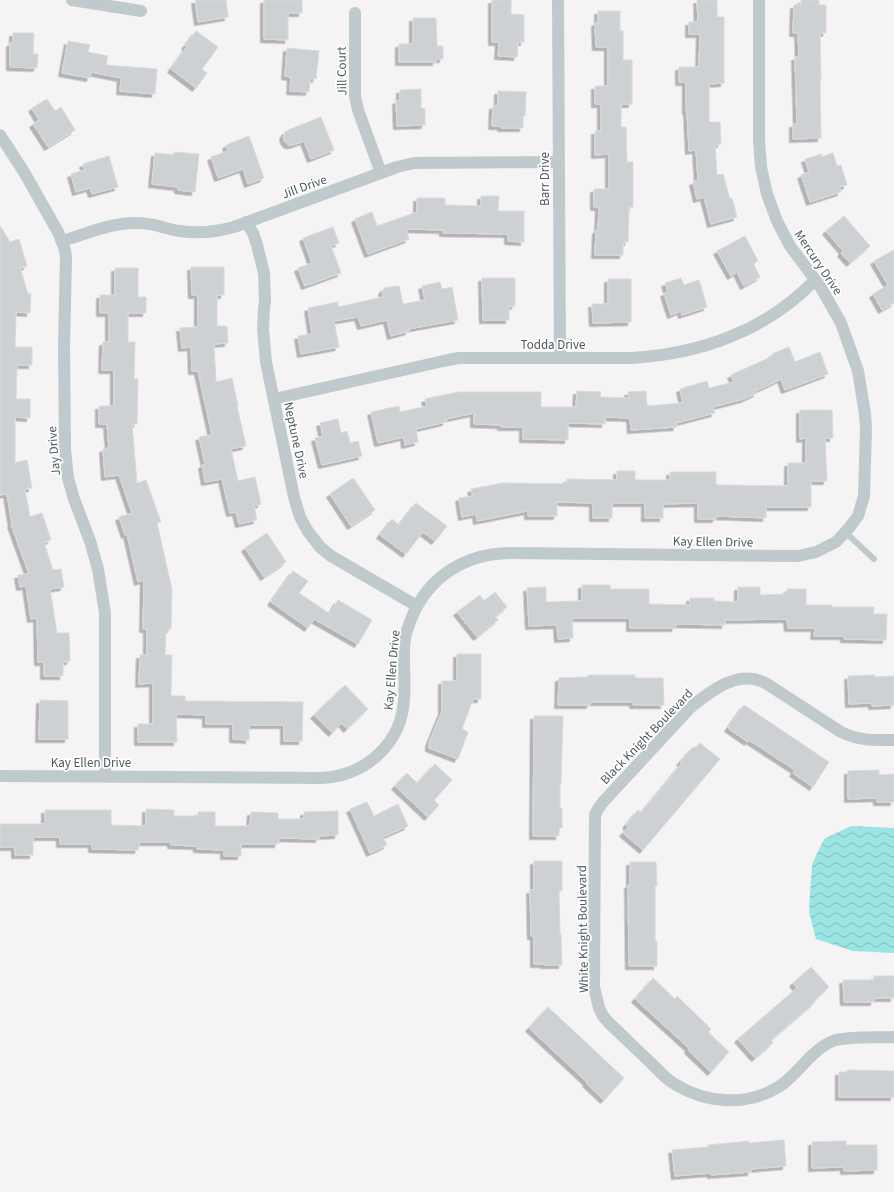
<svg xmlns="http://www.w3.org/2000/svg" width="894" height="1192" viewBox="0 0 894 1192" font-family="'Source Sans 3',sans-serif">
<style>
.water{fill:url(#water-waves)}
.building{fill:#cdd1d4;stroke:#d8dadd;filter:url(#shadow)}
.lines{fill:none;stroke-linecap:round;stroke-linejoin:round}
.service{stroke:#c0cacd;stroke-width:6}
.minor{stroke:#c0cacd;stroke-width:12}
.labels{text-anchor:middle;stroke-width:3.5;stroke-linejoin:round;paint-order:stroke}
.street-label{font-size:13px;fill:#4c5a5e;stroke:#fff}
</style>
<defs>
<pattern id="water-waves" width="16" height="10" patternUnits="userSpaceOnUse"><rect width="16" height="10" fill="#9ae4e4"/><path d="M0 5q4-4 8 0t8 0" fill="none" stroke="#80bcbc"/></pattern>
<filter id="shadow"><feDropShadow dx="-3.5" dy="3.5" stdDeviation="0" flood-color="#0004"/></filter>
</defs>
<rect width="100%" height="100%" fill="#f5f3f3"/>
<polygon class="water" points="851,826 894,828 894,953 853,951 816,939 809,912 812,864 824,839"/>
<g class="building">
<polygon points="195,0 226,0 228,17 198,22"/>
<polygon points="264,0 302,0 302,13 288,13 288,40 264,39"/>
<polygon points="492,0 511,0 511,14 524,15 524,42 518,42 517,57 498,56 499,42 492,42"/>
<polygon points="697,0 717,0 717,17 724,17 724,83 709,84 709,122 720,122 721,144 715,145 717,175 723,174 730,199 732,198 737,217 711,224 704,197 697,199 693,182 698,180 696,150 689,151 687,111 686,111 686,82 679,82 679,67 699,67 700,34 689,34 689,22 698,22"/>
<polygon points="801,0 819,0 819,5 826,5 826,33 820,33 821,81 820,81 821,138 793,139 793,124 797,124 795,57 799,57 798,33 793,33 794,5 801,5"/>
<polygon points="598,11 620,11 620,31 623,31 623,60 632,60 632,104 621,104 621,127 626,127 627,162 633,162 633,207 629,207 628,242 623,242 623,255 595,255 596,230 598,230 599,207 594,207 594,189 609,189 609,154 595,155 595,131 601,131 601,104 595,104 595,86 608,86 608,47 596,47 595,23 598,22"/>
<polygon points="413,18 436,18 437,46 443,46 443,59 436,59 436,62 399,62 399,44 413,44"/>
<polygon points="196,31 218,47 202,69 207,73 196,88 171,69 187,47 185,46"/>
<polygon points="13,33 34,33 33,54 38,54 37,68 10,67 10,43 13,43"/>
<polygon points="68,41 90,45 88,52 108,56 106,65 157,69 155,94 120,91 121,78 91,72 90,78 62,73"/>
<polygon points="287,48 319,51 316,79 310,78 309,92 290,91 291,77 285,76"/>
<polygon points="421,89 421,108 425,109 425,125 397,126 396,101 400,100 400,90"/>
<polygon points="498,91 526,92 525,116 523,116 523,128 501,128 501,126 492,126 493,106 498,106"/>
<polygon points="47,99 55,111 61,107 75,130 48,147 33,124 39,120 32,108"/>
<polygon points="321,117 334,150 311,159 304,141 293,145 288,145 285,142 283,137 285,132 288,130"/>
<polygon points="249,136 264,178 248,184 243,169 218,178 211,157 228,151 226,145"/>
<polygon points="174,152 199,154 195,192 178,190 178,187 152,184 155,153 174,155"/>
<polygon points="833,153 837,166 841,165 847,185 839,187 841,192 810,202 801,175 809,172 805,159 822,154 822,157"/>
<polygon points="109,156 118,187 92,194 90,188 76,192 71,174 85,170 83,164"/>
<polygon points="481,196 499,196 498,211 524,211 524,242 508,241 508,234 443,233 443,230 406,229 409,239 368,254 355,219 372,212 377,226 417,212 417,198 445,198 445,205 481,206"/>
<polygon points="844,216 870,246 850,263 841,253 843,251 826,231"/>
<polygon points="0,226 10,242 19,239 27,266 20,268 28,294 31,294 30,313 16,312 15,347 32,347 32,365 17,365 16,399 30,399 30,418 15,417 15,463 27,460 32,488 25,489 30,517 42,513 51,540 44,543 53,570 61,569 64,587 50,589 57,633 69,633 70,661 63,662 63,676 44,676 44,662 38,662 37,618 31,619 26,586 20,587 18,575 29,574 11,524 12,524 7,494 0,495"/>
<polygon points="333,227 339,243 331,246 341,273 305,286 298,268 312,263 303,238"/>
<polygon points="745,236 758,261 753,263 760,277 744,286 737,272 731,276 717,251"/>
<polygon points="894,250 894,303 882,310 873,294 888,285 874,261"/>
<polygon points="191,267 224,267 224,295 217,295 217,326 227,326 228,343 214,344 216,382 232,378 238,406 237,406 246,446 231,449 238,481 255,477 261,504 254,506 257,520 239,524 236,512 230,513 222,479 205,482 202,465 205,464 199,437 212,435 198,371 192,371 191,347 182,348 180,328 198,327 198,295 192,295"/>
<polygon points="115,268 138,268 138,297 146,297 146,313 128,313 128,342 135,342 134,379 138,379 137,424 132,424 137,483 146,480 161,522 157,523 172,590 171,629 166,629 165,655 172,655 171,696 185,696 185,701 303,702 302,741 284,741 284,725 249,725 249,740 233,739 233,724 206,724 206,715 176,714 177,742 138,742 138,724 153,724 153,683 139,684 140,655 147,655 147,629 143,629 144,580 138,582 127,534 125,535 119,517 132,513 119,475 105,477 103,449 109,448 107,424 99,424 99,406 114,406 114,370 102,370 103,342 109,342 109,313 100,313 100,295 115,295"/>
<polygon points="482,278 515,278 515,306 509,306 509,320 483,320"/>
<polygon points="681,278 684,285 699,280 707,307 682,315 681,311 671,315 664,293 668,292 665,283"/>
<polygon points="608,279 631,279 631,322 593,323 592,304 608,304"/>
<polygon points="440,282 442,289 452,287 458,320 408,329 409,331 391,336 387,320 361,326 358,317 334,321 339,347 301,354 298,336 312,334 308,308 338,302 338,307 383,297 382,290 384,290 384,288 397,286 397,287 399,286 403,304 425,300 422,286"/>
<polygon points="789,347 795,362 820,352 828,374 785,390 781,379 756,391 757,393 744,399 713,407 715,413 676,423 677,427 631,430 630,418 605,417 605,424 568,423 568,440 523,439 523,427 501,427 501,425 474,424 474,413 446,419 446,422 416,429 418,442 405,445 404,437 378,443 371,412 399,406 400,412 427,406 425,399 458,392 541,392 541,407 576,407 577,391 601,392 600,397 629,398 628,392 646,391 647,406 683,403 680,389 707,381 709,388 734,382 731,375 773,356 772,354"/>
<polygon points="800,410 832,410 833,438 825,438 827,481 811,481 811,507 766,507 766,518 716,516 716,519 698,519 698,503 663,504 663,518 645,518 645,503 612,503 612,518 593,518 593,503 557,502 557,516 528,516 528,511 477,521 476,514 462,517 459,498 473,496 471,489 503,483 567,484 567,479 617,480 617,471 635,471 635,480 670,480 670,472 716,472 716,485 788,486 788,463 806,463 806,438 800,439"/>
<polygon points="338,419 341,433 347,431 350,443 358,441 362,456 322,465 315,438 323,436 320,423"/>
<polygon points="353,478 375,510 351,526 330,494"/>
<polygon points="416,503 447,526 435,541 423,532 406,554 380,535 392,519 399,525"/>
<polygon points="267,533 286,562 264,577 245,548"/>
<polygon points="293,571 308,581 299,593 330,614 338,600 372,620 358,644 314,619 308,628 271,602"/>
<polygon points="582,585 610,585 610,589 649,589 649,604 690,605 690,598 714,598 714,601 738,602 738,587 760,587 760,595 787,594 787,589 806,589 806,605 832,605 832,607 874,607 873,614 887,614 886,640 844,639 844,636 814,636 815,628 788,628 787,619 725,620 725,625 676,624 675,628 630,628 630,618 572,618 573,638 558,639 557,625 529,626 527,588 546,587 546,602 582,601"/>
<polygon points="495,592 507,607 495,616 498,620 477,637 457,612 480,595 484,601"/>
<polygon points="457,654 481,654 481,699 473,699 462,729 468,732 458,759 429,748 429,743 442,711 442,681 457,681"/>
<polygon points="588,675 635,675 635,678 663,678 664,705 633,705 633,702 590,702 590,705 558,705 559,678 588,677"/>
<polygon points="874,675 874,677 894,676 894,705 872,706 872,703 849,704 848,676"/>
<polygon points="345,685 368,709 347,729 342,723 332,733 314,715"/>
<polygon points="40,700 68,701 68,739 39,739"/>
<polygon points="744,705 829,762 813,787 793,773 795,770 749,740 748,742 728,728"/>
<polygon points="534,716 563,716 561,784 560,784 560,808 562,808 562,828 559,828 559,836 533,836"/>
<polygon points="700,743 720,759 643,850 623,833 628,827 626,825 638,810 641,813 682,763 680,762 693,747 695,748"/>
<polygon points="435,764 452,780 434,800 439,805 428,817 395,786 407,773 417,783"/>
<polygon points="879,770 879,775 894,774 894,802 877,802 877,798 848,799 848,771"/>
<polygon points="367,802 374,816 398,804 408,826 383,837 387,845 370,853 350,809"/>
<polygon points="146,809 174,810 174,816 198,816 198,812 215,812 215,826 250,826 251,812 278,813 278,819 304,819 304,812 338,811 338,835 319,836 319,839 279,838 278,844 241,844 241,856 224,856 224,850 197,849 197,846 171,845 171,842 139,842 138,850 92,849 92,844 60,844 60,837 33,837 33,855 15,855 15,847 0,847 0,824 45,824 45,810 111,810 111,825 146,826"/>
<polygon points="534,861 562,861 562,891 559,891 560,934 561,934 562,965 544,965 544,964 534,964 534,936 531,936 530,890 534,890"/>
<polygon points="630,862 656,862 657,886 655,886 655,941 657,941 657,966 629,966 628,885 630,885"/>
<polygon points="811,967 829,987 814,1001 815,1002 771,1040 773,1043 755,1058 738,1039 797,988 793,983"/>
<polygon points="874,976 894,976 894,998 874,998 874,1002 844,1002 843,980 874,980"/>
<polygon points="653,978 675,999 677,996 711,1029 708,1032 729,1052 711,1072 688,1050 689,1048 635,999"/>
<polygon points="548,1007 624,1078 604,1100 586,1083 587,1082 529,1028"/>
<polygon points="847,1070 894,1071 894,1097 839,1097 839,1072 847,1072"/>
<polygon points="784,1140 786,1166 751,1169 751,1172 711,1175 711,1173 675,1176 672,1150 708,1147 708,1145 749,1141 749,1143"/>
<polygon points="846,1141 846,1145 877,1145 877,1170 844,1171 844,1167 812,1168 812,1142"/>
</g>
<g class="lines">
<polyline class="service" points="845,532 874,559"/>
<g class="minor">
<polyline points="72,0 141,11"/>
<polyline points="558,0 560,358"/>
<polyline points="355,13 355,96 358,110 381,173"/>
<polyline points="0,135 24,172 58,232 65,250 66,257 64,346 65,450 68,478 74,499 90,541 98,569 105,613 105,776"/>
<polyline points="246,222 253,233 257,245 264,273 265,302 264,308 263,329 266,362 294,497 300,517 307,530 320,547 331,556 417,606"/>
<path d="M62,241C86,234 112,222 138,223C154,223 166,229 180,231C199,234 216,232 234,227L397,167L414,163L558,162"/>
<path d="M274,399L448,360L459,358H631C700,354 766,331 815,280"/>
<path d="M894,740C874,740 859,741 841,732L767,684C740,668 712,690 691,707L603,802L598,809L595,815L594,987L599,1008L603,1016L609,1023C623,1036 637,1050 651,1063C658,1070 665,1078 673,1083C706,1104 747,1107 780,1086C799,1073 812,1049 833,1041C847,1036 879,1038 894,1037"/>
<path d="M0,776L320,778C364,777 402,744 404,699C406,679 402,658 405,638C407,628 411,619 415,610C434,573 468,554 509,553L798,556L816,552L836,542L849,528L858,516L864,496L866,428L865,414L858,371L841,323L820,286L790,246L777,221L767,194L761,167L759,139V0"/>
</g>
</g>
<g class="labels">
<g class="street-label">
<text transform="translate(341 71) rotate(-91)" y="5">Jill Court</text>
<text transform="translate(544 179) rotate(-90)" y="5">Barr Drive</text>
<text transform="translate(304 186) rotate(-20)" y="5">Jill Drive</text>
<text transform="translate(819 262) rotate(56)" y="5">Mercury Drive</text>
<text x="553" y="349">Todda Drive</text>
<text transform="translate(297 440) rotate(78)" y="5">Neptune Drive</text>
<text transform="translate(53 451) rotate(-95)" y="5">Jay Drive</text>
<text transform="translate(713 541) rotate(1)" y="5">Kay Ellen Drive</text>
<text transform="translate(391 670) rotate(-85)" y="5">Kay Ellen Drive</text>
<text transform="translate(646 736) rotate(-46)" y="5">Black Knight Boulevard</text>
<text x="91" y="767">Kay Ellen Drive</text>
<text transform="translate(582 929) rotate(-91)" y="5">White Knight Boulevard</text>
</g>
</g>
</svg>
